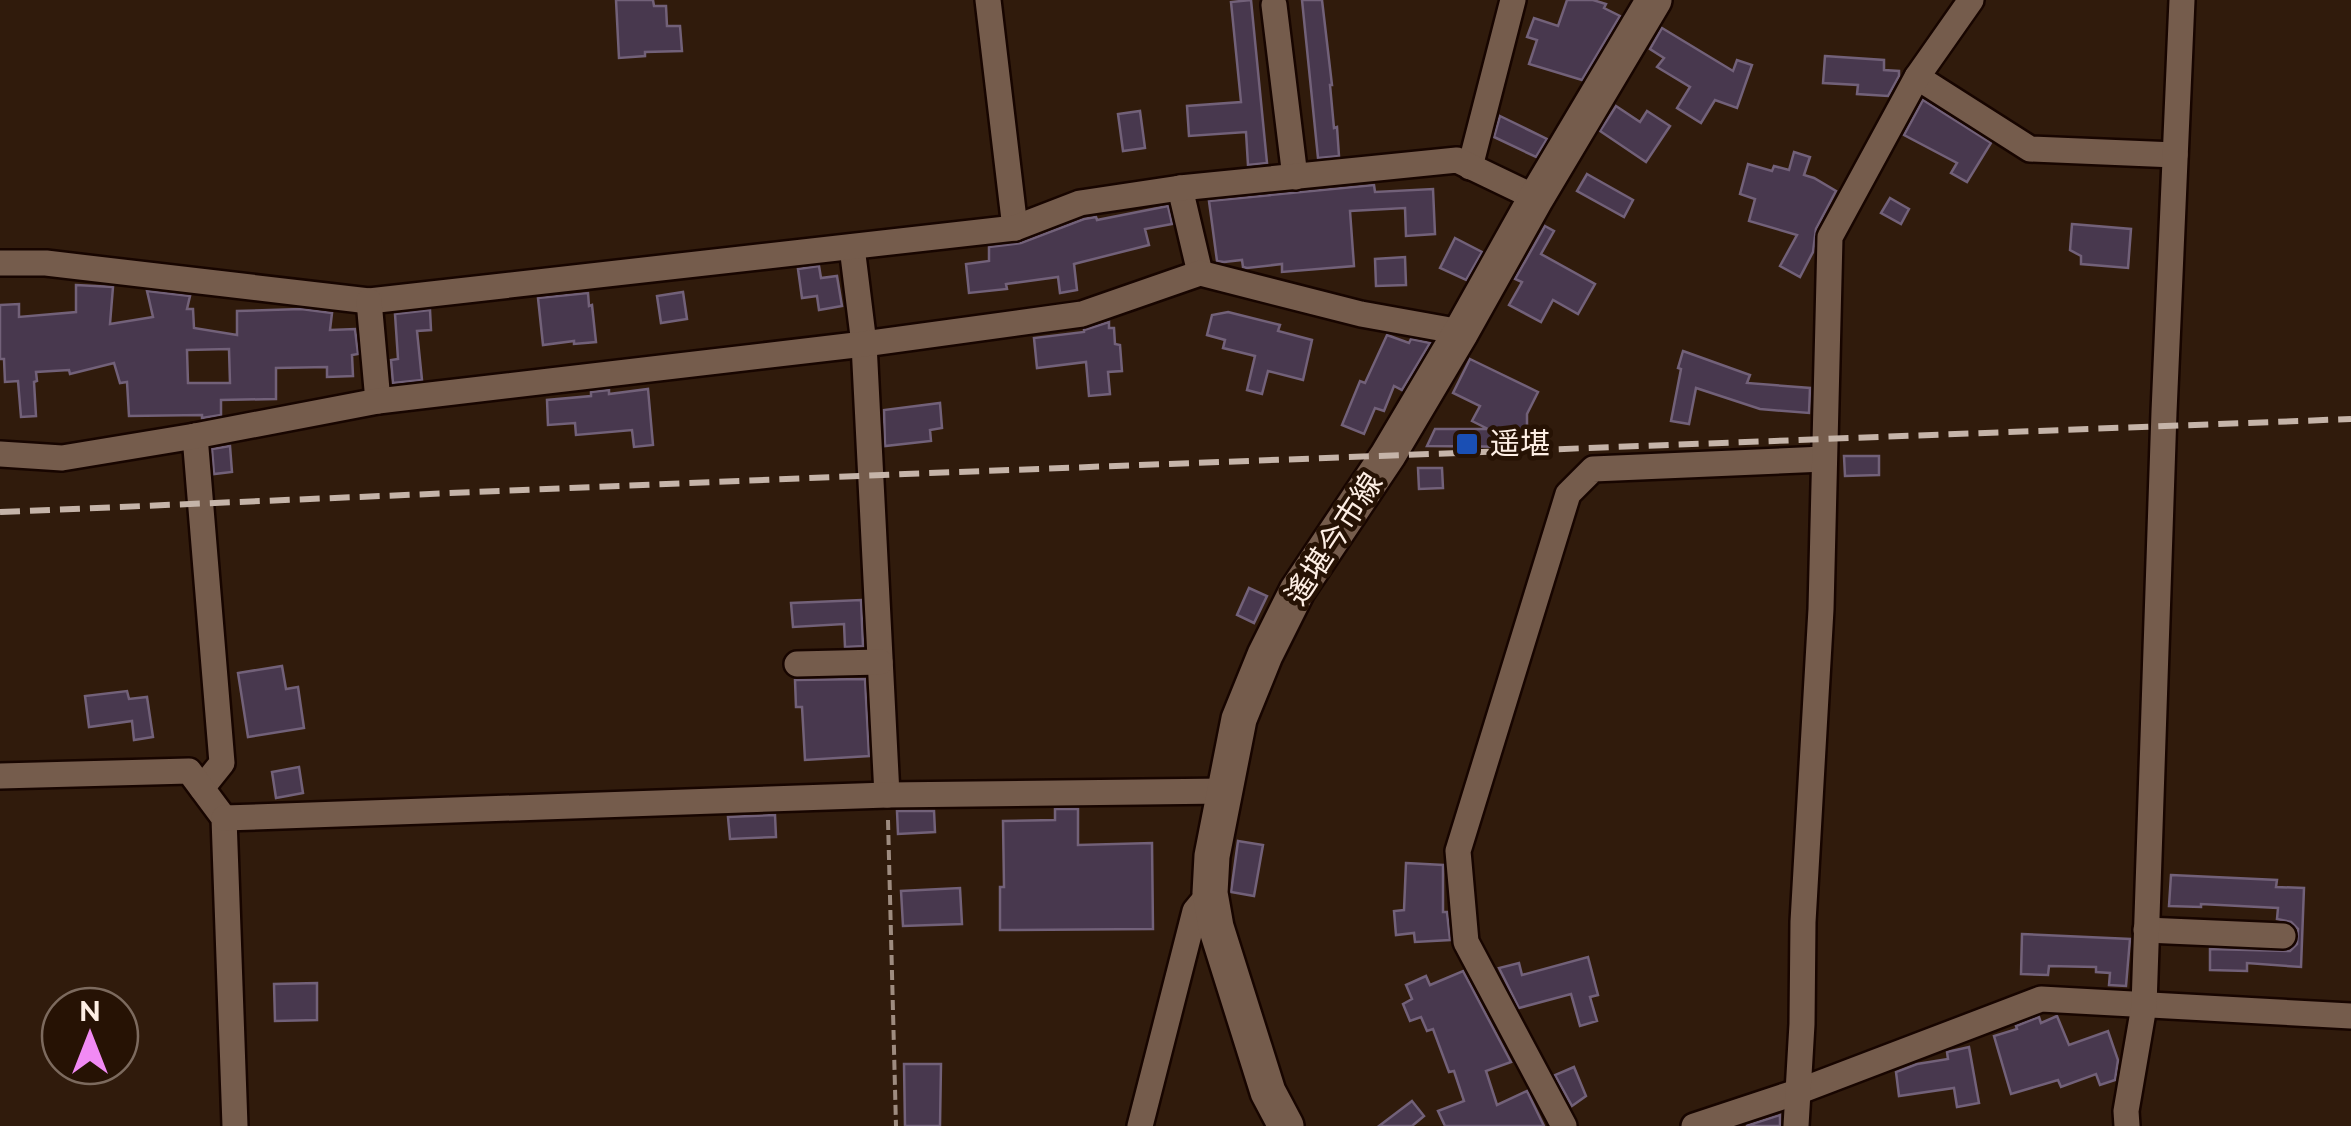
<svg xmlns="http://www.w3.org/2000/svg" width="2351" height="1126" viewBox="0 0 2351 1126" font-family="Raleway,'Noto Sans JP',sans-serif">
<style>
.building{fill:#48384e;stroke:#726179;stroke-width:2.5;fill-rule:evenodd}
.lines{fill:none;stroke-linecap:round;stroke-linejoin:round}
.minor-casing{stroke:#170500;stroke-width:30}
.secondary-casing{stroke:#170500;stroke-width:40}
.path{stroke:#9e8c80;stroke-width:4;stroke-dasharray:10 5;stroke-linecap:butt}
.minor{stroke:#755c4c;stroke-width:25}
.secondary{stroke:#755c4c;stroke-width:35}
.rail{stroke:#c5b4a9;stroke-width:6;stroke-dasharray:20 10;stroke-linecap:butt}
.transit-dot{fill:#1a4fb4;stroke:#261204;stroke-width:4}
.labels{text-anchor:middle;stroke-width:9;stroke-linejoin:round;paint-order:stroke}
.poi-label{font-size:30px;fill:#fdeee4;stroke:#261204;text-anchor:start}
.street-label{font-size:30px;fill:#fdeee4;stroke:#261204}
</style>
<rect width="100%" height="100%" fill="#301b0c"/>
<g class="building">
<polygon points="616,0 653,0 654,6 666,6 667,26 680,26 682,51 645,52 645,56 619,58"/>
<polygon points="1251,0 1267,163 1248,165 1246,132 1189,136 1187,106 1241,102 1231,2"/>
<polygon points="1302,0 1322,0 1332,85 1330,85 1334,128 1337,127 1339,156 1318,158"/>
<polygon points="1567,0 1593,0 1606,4 1604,8 1620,16 1582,80 1529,64 1537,40 1527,37 1534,18 1558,26"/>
<polygon points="1662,28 1733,71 1737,60 1752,65 1737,108 1715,100 1701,123 1677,108 1690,87 1657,67 1664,58 1650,49"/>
<polygon points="1825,56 1884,60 1884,70 1899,71 1899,76 1888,96 1857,94 1858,85 1823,83"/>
<polygon points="1923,100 1991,143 1967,182 1951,173 1957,163 1904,135"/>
<polygon points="1616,106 1640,122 1647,111 1670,126 1646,162 1600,131"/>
<polygon points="1140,111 1145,148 1123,151 1118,114"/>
<polygon points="1500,116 1547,139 1536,157 1494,137"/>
<polygon points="1794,152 1810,157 1804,175 1814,178 1836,191 1816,229 1813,252 1800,277 1780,266 1797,235 1749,221 1755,199 1740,194 1748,164 1772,171 1774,166 1789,170"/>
<polygon points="1587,174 1633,200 1624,217 1577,191"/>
<polygon points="1374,185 1375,192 1433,189 1435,234 1406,236 1405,208 1350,211 1354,266 1282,272 1282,264 1247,268 1243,267 1242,260 1224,262 1217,261 1209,201"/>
<polygon points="1890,198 1909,209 1901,224 1881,213"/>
<polygon points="1168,206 1172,224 1145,229 1149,245 1074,264 1077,290 1060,293 1058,277 1006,284 1007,289 969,293 966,264 989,261 989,247 1021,243 1084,219 1096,217 1097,220"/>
<polygon points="2072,224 2131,229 2128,268 2081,264 2081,256 2070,250"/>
<polygon points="1545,226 1554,231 1541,254 1595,284 1578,314 1553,300 1541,322 1509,305 1522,282 1515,279"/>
<polygon points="1455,238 1482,252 1466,280 1440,268"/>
<polygon points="1405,257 1406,285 1376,286 1375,259"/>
<polygon points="819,266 821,278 837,276 842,306 819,310 817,296 802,298 798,269"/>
<path d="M76,285L113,287L110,324L153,317L147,291L190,296L187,309H193L194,328L237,335V311L301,309L332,313L330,330L355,329L358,354L352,355L353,376L327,377V367L276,368V399L221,400V415L202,418V415L129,416L127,382L120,383L114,363L70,374L69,370L36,372L37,381L34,382L36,416L21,417L18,381L5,382L4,359H0V305L19,304V317L76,312ZM229,349L230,383H188L187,350Z"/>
<polygon points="683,292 687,319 661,323 657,296"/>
<polygon points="588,293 589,306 592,305 596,342 574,344 574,341 543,345 538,298"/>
<polygon points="430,310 431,330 417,331 422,380 393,383 391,360 398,359 395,314"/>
<polygon points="1228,312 1280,325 1278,331 1312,340 1303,380 1268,371 1262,394 1247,390 1255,356 1223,348 1225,340 1207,335 1212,315"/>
<polygon points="1109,322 1109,328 1114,328 1115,344 1120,345 1122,371 1108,372 1110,394 1089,396 1086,362 1037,368 1034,338 1084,332 1084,330"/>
<polygon points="1387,335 1409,343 1411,339 1430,343 1402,390 1394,386 1384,411 1375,408 1364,434 1342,425 1360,381 1365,383"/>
<polygon points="1683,351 1750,375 1747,383 1810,388 1809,413 1760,409 1696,388 1689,424 1671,421 1681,369 1678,368"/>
<polygon points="1470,359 1538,392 1527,414 1527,447 1427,446 1435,429 1488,429 1472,421 1480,406 1453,393"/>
<polygon points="648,389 653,445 634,447 632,430 576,435 575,423 548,425 547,400 591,396 591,392 609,390 609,394"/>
<polygon points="940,403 942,428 930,430 931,441 885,446 884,410"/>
<polygon points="230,446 232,472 214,474 212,449"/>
<polygon points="1844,456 1879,456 1879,475 1845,476"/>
<polygon points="1418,468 1442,468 1443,488 1419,489"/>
<polygon points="1249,588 1267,596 1254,623 1237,615"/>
<polygon points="861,600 863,646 845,647 844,624 793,627 791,603"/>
<polygon points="282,666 286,689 298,687 304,728 248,737 238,673"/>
<polygon points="865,679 869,756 805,760 802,707 796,707 795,680"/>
<polygon points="127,691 129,699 147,697 153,737 134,740 132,721 89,727 85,696"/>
<polygon points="299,767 303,793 276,798 272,772"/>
<polygon points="1055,809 1078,809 1078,845 1152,843 1153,929 1000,930 1000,887 1004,887 1003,821 1055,820"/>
<polygon points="897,811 934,811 935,832 898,834"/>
<polygon points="775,815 776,837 730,839 728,817"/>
<polygon points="1238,841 1263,845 1254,896 1231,892"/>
<polygon points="1406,863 1443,865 1443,912 1447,912 1450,940 1415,942 1414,933 1396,935 1394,911 1404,910"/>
<polygon points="2171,875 2277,880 2276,887 2304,888 2301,967 2247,963 2247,971 2210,970 2210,949 2290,951 2297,944 2298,929 2291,922 2277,919 2278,908 2201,904 2201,907 2169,906"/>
<polygon points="960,888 962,924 903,926 901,891"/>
<polygon points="2022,934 2130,939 2126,986 2109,985 2110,973 2096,972 2096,967 2049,966 2048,975 2021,974"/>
<polygon points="1588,957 1598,995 1590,997 1597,1021 1580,1026 1571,994 1519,1008 1499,968 1519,963 1522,975"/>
<polygon points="1463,971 1511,1062 1486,1071 1497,1105 1527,1091 1544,1126 1445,1126 1438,1111 1464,1101 1454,1071 1449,1072 1433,1029 1427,1031 1421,1017 1410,1021 1403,1004 1412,999 1406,985 1426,976 1430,985"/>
<polygon points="317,983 317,1020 275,1021 274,984"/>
<polygon points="2057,1016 2069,1045 2108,1031 2118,1060 2115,1080 2100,1085 2096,1074 2061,1087 2058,1080 2011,1094 1994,1036 2017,1029 2016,1026 2039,1017 2041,1023"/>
<polygon points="1969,1047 1979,1103 1957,1107 1954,1088 1899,1096 1896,1072 1917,1064 1948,1059 1947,1052"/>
<polygon points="904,1064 941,1064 940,1126 905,1126"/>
<polygon points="1574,1067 1586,1096 1572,1106 1555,1075"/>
<polygon points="1412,1101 1424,1116 1412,1126 1379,1126"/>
<polygon points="1780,1115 1780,1126 1746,1126"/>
</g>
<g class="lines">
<g class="minor-casing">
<g id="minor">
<polyline points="988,0 1015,228"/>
<polyline points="1274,5 1295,177"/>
<polyline points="1917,77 2030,149 2175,155"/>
<polyline points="1470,167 1513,0"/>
<polyline points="1180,188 1200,273"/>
<polyline points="852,247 864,344 887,795"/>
<polyline points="0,263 46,263 369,301 1015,228 1080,203 1180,188 1457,160 1536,198"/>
<polyline points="369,301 378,401"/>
<polyline points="195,436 222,763 202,788"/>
<polyline points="0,454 62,458 195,436 378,401 864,344 1082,314 1200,273 1361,314 1461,332"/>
<polyline points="797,664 880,662"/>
<polyline points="0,776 189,771 224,818 235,1126"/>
<polyline points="224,818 887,795 1226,791"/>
<polyline points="2146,930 2283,936"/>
<polyline points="1140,1126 1195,911 1210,893"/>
<polyline points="1564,1126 1466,942 1458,851 1568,494 1593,469 1824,459"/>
<polyline points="1694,1126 1797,1092 2041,999 2351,1016"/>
<polyline points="1796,1126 1802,1024 1803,922 1821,609 1830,237 1917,77 1971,0"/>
<polyline points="2127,1126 2126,1111 2144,1006 2164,412 2182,0"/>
</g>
</g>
<g class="secondary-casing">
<polyline id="secondary" points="1286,1126 1268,1092 1216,927 1210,893 1212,856 1239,719 1265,655 1297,591 1388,455 1461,332 1536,198 1654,0"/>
</g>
<polyline class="path" points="888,820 896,1126"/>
<use href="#minor" class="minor"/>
<use href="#secondary" class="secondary"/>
<polyline class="rail" points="0,512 905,474 2351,419"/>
</g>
<rect class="transit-dot" x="1455" y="432" width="24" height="24" rx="5"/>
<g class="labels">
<g class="poi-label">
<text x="1490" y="454">遥堪</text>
</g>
<g class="street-label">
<text transform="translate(1334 539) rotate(-57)" y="10">遙堪今市線</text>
</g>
</g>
<g transform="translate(90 1036)"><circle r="48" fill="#261204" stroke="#7c6a5e" stroke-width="2.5"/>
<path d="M0-8L18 38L0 25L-18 38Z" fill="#f18af4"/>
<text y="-15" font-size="28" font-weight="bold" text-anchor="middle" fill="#fdeee4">N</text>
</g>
</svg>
